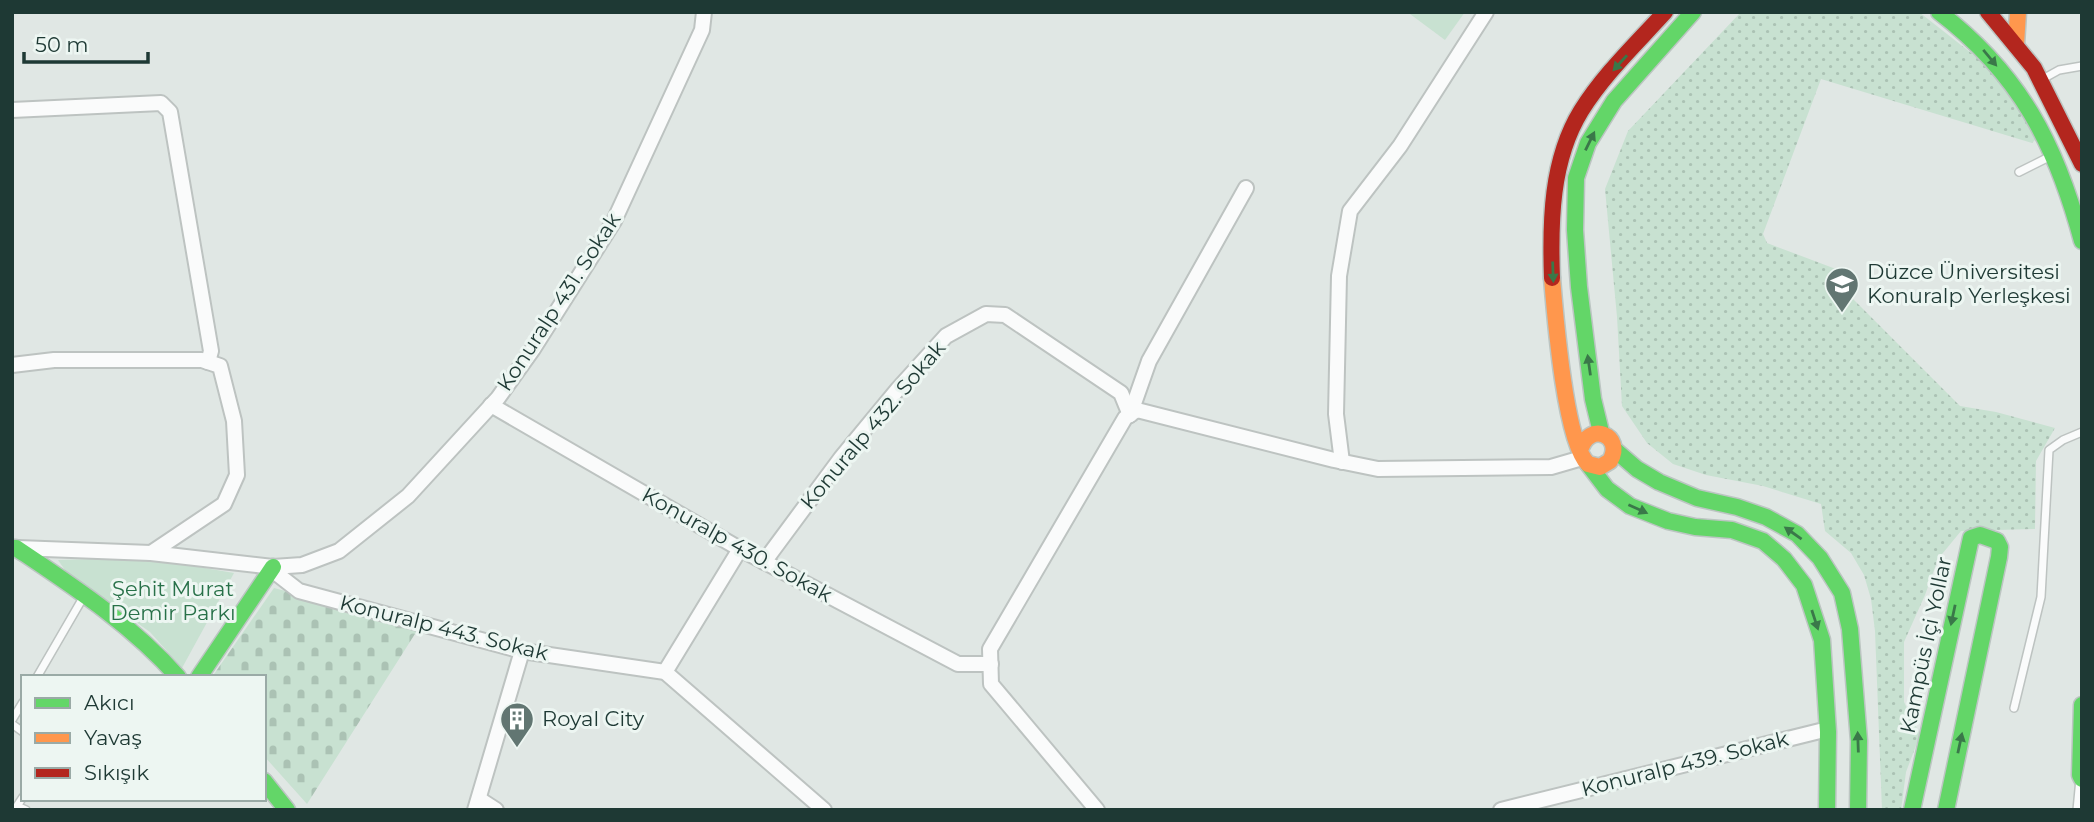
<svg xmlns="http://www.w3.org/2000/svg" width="2094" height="822" viewBox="0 0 2094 822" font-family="Montserrat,sans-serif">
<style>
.grass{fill:url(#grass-dots)}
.cemetery{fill:url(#cemetery-stones)}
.park{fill:#c8e1d1}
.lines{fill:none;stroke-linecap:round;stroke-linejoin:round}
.lane-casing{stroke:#bdc3c1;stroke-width:10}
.street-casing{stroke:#bdc3c1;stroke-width:18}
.fast-casing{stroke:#bcc5c2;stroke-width:19}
.slow-casing{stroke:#bcc5c2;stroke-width:19}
.jam-casing{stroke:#bcc5c2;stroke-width:19}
.lane{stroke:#fafbfb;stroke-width:7}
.street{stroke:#fafbfb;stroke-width:14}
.fast{stroke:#63d668;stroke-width:16}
.slow{stroke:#ff974d;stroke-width:16}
.jam{stroke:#b3261e;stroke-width:16}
.oneway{fill:#3a7849}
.labels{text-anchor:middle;stroke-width:6;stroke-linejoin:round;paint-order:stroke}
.poi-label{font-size:21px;fill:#1e3934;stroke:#edf6f2;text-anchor:start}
.street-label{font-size:21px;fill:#1e3934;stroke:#edf6f2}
.park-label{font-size:21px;fill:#287149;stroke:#edf6f2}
</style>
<defs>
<pattern id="grass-dots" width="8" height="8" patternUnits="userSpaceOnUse" patternTransform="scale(1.75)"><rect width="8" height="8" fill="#c8e1d1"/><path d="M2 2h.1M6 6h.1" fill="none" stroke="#abc2b4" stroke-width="1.8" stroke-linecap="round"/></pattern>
<pattern id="cemetery-stones" width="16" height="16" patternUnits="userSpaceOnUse" patternTransform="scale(1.75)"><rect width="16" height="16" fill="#c8e1d1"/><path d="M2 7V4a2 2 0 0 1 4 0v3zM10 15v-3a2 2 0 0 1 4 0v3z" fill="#abc2b4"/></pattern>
</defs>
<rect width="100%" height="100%" fill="#e0e7e4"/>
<polygon class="grass" points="1741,12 1919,12 1975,56 2010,93 2037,138 2032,143 1821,79 1763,234 1767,243 1857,277 1851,297 1960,406 1996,412 2055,428 2036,461 2035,529 1961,531 1938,559 1925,595 1904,642 1904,702 1920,735 1906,772 1901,810 1882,810 1875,631 1871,599 1864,575 1851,553 1825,531 1821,504 1763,486 1706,475 1673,464 1647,443 1622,406 1617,317 1605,189 1628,131"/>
<polygon class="cemetery" points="274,588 420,626 307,804 264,756 264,677 212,677"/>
<g class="park">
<polygon points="1411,12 1465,12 1445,40 1410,14"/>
<polygon points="127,558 170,562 234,573 182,668 150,632 67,573 58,560"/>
</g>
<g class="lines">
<g class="lane-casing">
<g id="lane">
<polyline points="2041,80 2059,70 2082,66"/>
<polyline points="2019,172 2049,157"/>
<polyline points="37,677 84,596"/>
<polyline points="2014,708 2041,597 2049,450 2063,440 2082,432"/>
<polyline points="12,720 23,702"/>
<polyline points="12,724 23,732"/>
<polyline points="23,797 17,806 26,810"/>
<polyline points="2077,810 2080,779"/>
</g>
</g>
<g class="street-casing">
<g id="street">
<polyline points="12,110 161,103 170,112 211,351 208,362"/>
<polyline points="12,365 54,360 202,360 220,366 234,421 237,475 224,504 151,553"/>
<polyline points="491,405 740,549 958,664 991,664"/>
<polyline points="1130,415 1149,361 1246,188"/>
<polyline points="1342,462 1336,414 1339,276 1350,211 1400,146 1486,12"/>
<polyline points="18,548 151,553 273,567 302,565 339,551 408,496 498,398 533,349 614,221 702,30 704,12"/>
<polyline points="764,562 841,458 898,389 946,336 986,314 1005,315 1121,393 1130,415"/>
<polyline points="272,570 299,591 522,651 665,672 824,810"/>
<polyline points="665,672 740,549"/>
<polyline points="479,799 496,810"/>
<polyline points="475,810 522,651"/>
<polyline points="1097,810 991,684 990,649 1125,418 1137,410 1334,460 1378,469 1551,467 1582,458"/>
<polyline points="1501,810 1828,729"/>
</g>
</g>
<g class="fast-casing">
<g id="fast">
<path d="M1939,12C2020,74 2056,144 2082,241"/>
<polyline points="1601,432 1593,399 1579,287 1575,230 1576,178 1588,143 1614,101 1693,12"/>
<polyline points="1615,450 1637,469 1659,482 1697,498 1737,507 1766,517 1797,534 1820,558 1842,593 1850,629 1859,741 1858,810"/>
<polyline points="1588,464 1607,489 1630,506 1668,521 1695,527 1732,530 1763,541 1784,559 1804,585 1822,640 1828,732 1827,810"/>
<path d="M12,548H16C74,587 131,624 178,677"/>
<polyline points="199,677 273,567"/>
<polyline points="2082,705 2080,775 2082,779"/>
<polyline points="264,781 287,810"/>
<polyline points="1912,810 1971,538 1980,535 1997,541 2000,547 1999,557 1946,810"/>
</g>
</g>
<g class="slow-casing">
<g id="slow">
<polyline points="2016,45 2018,12"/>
<path d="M1552,278C1555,314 1565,442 1588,464L1600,467L1610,461C1625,435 1588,420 1580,451"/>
</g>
</g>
<g class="jam-casing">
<g id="jam">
<polyline points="1988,12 2034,68 2082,164"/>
<path d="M1552,278C1550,222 1551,160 1581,111C1604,74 1636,44 1665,12"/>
</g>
</g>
<use href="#lane" class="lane"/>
<use href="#street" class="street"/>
<use href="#fast" class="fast"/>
<use href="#slow" class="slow"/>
<use href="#jam" class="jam"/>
</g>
<defs><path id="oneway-solid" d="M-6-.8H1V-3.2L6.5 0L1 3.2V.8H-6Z" transform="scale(1.75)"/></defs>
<g class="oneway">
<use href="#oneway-solid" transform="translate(1990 58) rotate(50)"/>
<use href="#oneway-solid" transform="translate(1620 63) rotate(132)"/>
<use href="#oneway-solid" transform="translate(1590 141) rotate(-64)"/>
<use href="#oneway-solid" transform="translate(1553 272) rotate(88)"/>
<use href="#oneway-solid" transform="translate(1589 365) rotate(-98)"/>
<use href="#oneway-solid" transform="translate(1638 509) rotate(24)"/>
<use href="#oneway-solid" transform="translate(1793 533) rotate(-145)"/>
<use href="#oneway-solid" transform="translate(1953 615) rotate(102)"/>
<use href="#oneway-solid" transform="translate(1815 620) rotate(72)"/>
<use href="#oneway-solid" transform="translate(1858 742) rotate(-92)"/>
<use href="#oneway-solid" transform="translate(1960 743) rotate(-78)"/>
</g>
<defs>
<g id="university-pin" transform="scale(1.75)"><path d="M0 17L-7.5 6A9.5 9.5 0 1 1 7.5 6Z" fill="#627672" stroke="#edf6f2"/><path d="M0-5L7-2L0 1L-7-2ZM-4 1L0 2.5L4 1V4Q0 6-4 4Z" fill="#fff"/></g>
<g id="building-pin" transform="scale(1.75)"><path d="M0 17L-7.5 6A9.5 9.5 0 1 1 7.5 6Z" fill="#627672" stroke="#edf6f2"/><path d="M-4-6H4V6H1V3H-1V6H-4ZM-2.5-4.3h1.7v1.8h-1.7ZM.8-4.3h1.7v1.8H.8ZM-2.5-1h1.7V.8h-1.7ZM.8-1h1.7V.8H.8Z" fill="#fff"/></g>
</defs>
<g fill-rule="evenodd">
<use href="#university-pin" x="1842" y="284"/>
<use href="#building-pin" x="517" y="719"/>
</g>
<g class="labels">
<g class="poi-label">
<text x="1867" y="279">Düzce Üniversitesi<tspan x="1867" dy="24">Konuralp Yerleşkesi</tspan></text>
<text x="542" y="726">Royal City</text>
</g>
<g class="street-label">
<text transform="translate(559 302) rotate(-57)" y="7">Konuralp 431. Sokak</text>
<text transform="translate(873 425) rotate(-50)" y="7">Konuralp 432. Sokak</text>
<text transform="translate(737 545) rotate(29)" y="7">Konuralp 430. Sokak</text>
<text transform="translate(444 628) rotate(14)" y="7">Konuralp 443. Sokak</text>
<text transform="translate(1926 645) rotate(-78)" y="7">Kampüs İçi Yollar</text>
<text transform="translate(1685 764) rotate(-14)" y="7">Konuralp 439. Sokak</text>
</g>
<g class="park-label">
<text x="173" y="596">Şehit Murat<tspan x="173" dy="24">Demir Parkı</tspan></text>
</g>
</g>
<rect width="2094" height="822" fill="none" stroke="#1e3934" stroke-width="28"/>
<rect x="21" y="675" width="245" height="126" fill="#edf6f2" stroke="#9aaaa6" stroke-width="2"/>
<rect x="35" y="698" width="35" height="10" fill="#63d668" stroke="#9aaaa6" stroke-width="2"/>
<text x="84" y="710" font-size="21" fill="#1e3934">Akıcı</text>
<rect x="35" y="733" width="35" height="10" fill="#ff974d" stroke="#9aaaa6" stroke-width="2"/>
<text x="84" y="745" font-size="21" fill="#1e3934">Yavaş</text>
<rect x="35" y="768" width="35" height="10" fill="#b3261e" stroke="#9aaaa6" stroke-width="2"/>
<text x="84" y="780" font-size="21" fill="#1e3934">Sıkışık</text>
<path d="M24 52v10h124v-10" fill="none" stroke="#1e3934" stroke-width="3.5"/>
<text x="35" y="52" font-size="21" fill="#1e3934" stroke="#edf6f2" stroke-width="5" paint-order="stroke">50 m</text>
</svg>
